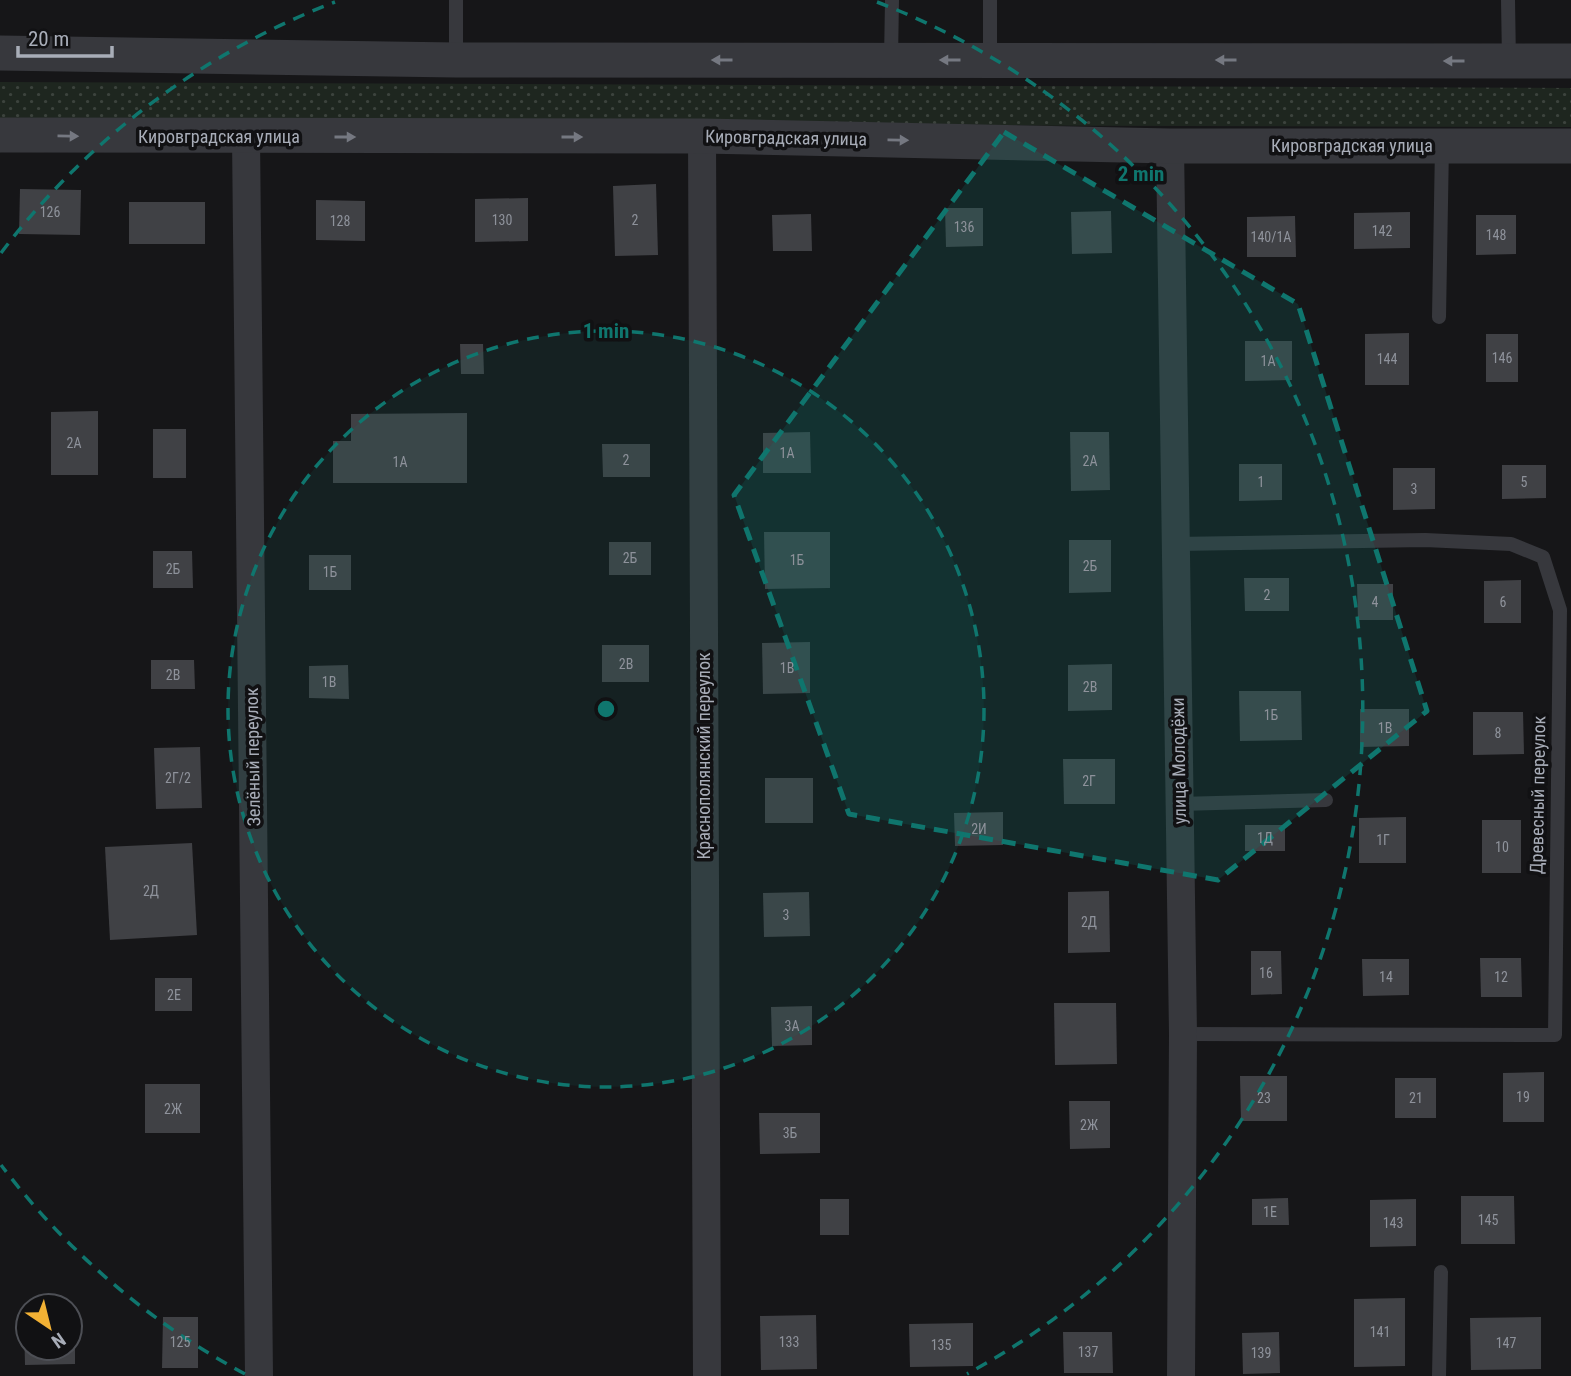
<svg xmlns="http://www.w3.org/2000/svg" width="1571" height="1376" viewBox="0 0 1571 1376" font-family="'Roboto Condensed',sans-serif">
<style>
.park{fill:url(#park-dots)}
.building{fill:#404145}
.lines{fill:none;stroke-linecap:round;stroke-linejoin:round}
.service{stroke:#37383d;stroke-width:14}
.minor{stroke:#37383d;stroke-width:28}
.tertiary{stroke:#37383d;stroke-width:35}
.oneway{fill:#757881}
.marked{fill:#0f766e;fill-opacity:0.2;stroke:#0f766e;stroke-width:5;stroke-dasharray:14 9;stroke-linejoin:round}
.ring{fill:none;stroke:#0f766e;stroke-width:3.5;stroke-dasharray:12 9}
.labels{text-anchor:middle;stroke-width:7;stroke-linejoin:round;paint-order:stroke}
.number-label{font-size:14px;fill:#8e929b}
.street-label{font-size:18px;fill:#a8adb8;stroke:#111113}
.centre{fill:#0f766e;stroke:#111113;stroke-width:3.5}
.ring-label{font-size:21px;text-anchor:middle;font-weight:bold;fill:#0f766e;stroke:#111113;stroke-width:7;stroke-linejoin:round;paint-order:stroke}
</style>
<defs>
<pattern id="park-dots" width="8" height="8" patternUnits="userSpaceOnUse" patternTransform="scale(1.75)"><rect width="8" height="8" fill="#1e261f"/><path d="M2 2h.1M6 6h.1" fill="none" stroke="#3c433d" stroke-width="1.8" stroke-linecap="round"/></pattern>
</defs>
<rect width="100%" height="100%" fill="#161618"/>
<polygon class="park" points="0,82 1571,88 1571,127 0,123"/>
<g class="building">
<polygon points="656,184 658,255 615,256 613,186"/>
<polygon points="20,189 81,190 80,235 19,234"/>
<polygon points="528,198 528,241 475,242 475,199"/>
<polygon points="316,200 365,201 365,241 316,240"/>
<rect x="129" y="202" width="76" height="42"/>
<polygon points="945,208 983,208 983,246 946,247"/>
<polygon points="1111,211 1112,253 1072,254 1071,212"/>
<polygon points="1410,212 1410,248 1354,249 1354,213"/>
<polygon points="811,214 812,251 773,251 772,215"/>
<polygon points="1476,215 1516,215 1516,254 1476,255"/>
<polygon points="1295,216 1296,257 1247,257 1247,217"/>
<polygon points="1409,333 1409,385 1365,385 1365,334"/>
<rect x="1486" y="334" width="32" height="48"/>
<polygon points="1245,341 1292,341 1292,380 1245,381"/>
<polygon points="460,344 483,344 484,374 461,374"/>
<polygon points="98,411 98,475 51,475 51,412"/>
<polygon points="467,413 467,483 333,483 333,441 351,441 351,414"/>
<rect x="153" y="429" width="33" height="49"/>
<polygon points="810,432 811,473 763,473 763,433"/>
<polygon points="1070,432 1109,432 1110,490 1071,491"/>
<polygon points="602,444 650,444 650,477 603,477"/>
<polygon points="1239,464 1282,464 1282,500 1239,501"/>
<polygon points="1502,465 1546,465 1546,498 1502,499"/>
<polygon points="1393,468 1435,468 1435,509 1393,510"/>
<polygon points="764,532 830,532 830,588 765,589"/>
<polygon points="1069,540 1111,540 1111,592 1069,593"/>
<rect x="609" y="542" width="42" height="33"/>
<polygon points="153,551 192,551 193,588 153,588"/>
<rect x="309" y="555" width="42" height="35"/>
<polygon points="1244,578 1289,578 1289,611 1245,611"/>
<polygon points="1521,580 1521,623 1484,623 1484,581"/>
<polygon points="1357,584 1393,584 1393,620 1358,620"/>
<polygon points="810,642 810,693 763,694 762,643"/>
<rect x="602" y="645" width="47" height="37"/>
<polygon points="151,660 194,660 195,689 151,689"/>
<polygon points="1112,664 1112,710 1068,711 1068,665"/>
<polygon points="348,665 349,699 309,698 309,666"/>
<polygon points="1239,691 1301,691 1302,740 1240,741"/>
<polygon points="1360,709 1409,709 1409,746 1360,747"/>
<polygon points="1473,712 1523,712 1524,754 1473,755"/>
<polygon points="200,747 202,808 156,809 154,748"/>
<polygon points="1063,759 1115,759 1115,804 1064,804"/>
<rect x="765" y="778" width="48" height="45"/>
<polygon points="1003,812 1003,845 955,846 954,813"/>
<polygon points="1406,817 1406,863 1359,863 1359,818"/>
<rect x="1482" y="820" width="39" height="53"/>
<rect x="1245" y="825" width="40" height="26"/>
<polygon points="192,843 197,935 110,940 105,847"/>
<polygon points="1109,891 1110,952 1068,953 1068,892"/>
<polygon points="809,892 810,936 764,937 763,893"/>
<polygon points="1251,951 1281,951 1282,994 1251,995"/>
<polygon points="1480,958 1521,958 1522,997 1481,997"/>
<polygon points="1362,959 1409,959 1409,995 1363,996"/>
<rect x="155" y="978" width="37" height="33"/>
<polygon points="1054,1003 1116,1003 1117,1064 1055,1065"/>
<polygon points="812,1006 812,1045 772,1046 771,1007"/>
<polygon points="1544,1072 1544,1122 1503,1122 1503,1073"/>
<polygon points="1240,1076 1287,1076 1287,1121 1241,1121"/>
<rect x="1395" y="1078" width="41" height="40"/>
<rect x="145" y="1084" width="55" height="49"/>
<polygon points="1069,1101 1110,1101 1110,1148 1070,1149"/>
<polygon points="759,1113 820,1113 820,1153 760,1154"/>
<polygon points="1461,1196 1514,1196 1515,1244 1461,1244"/>
<polygon points="1288,1198 1289,1225 1252,1225 1252,1199"/>
<rect x="820" y="1199" width="29" height="36"/>
<polygon points="1416,1199 1416,1246 1370,1247 1370,1200"/>
<polygon points="1405,1298 1405,1366 1354,1367 1354,1299"/>
<polygon points="816,1315 817,1369 761,1370 760,1316"/>
<polygon points="163,1317 198,1317 198,1368 162,1368"/>
<polygon points="1541,1317 1541,1369 1471,1370 1470,1318"/>
<polygon points="70,1320 75,1320 75,1364 25,1365 24,1321 28,1321 28,1348 70,1348"/>
<polygon points="973,1323 973,1366 910,1367 909,1324"/>
<polygon points="1063,1332 1112,1332 1113,1373 1064,1373"/>
<polygon points="1279,1332 1280,1373 1243,1374 1242,1333"/>
</g>
<g class="lines">
<g class="service">
<polyline points="990,0 990,60"/>
<polyline points="1508,0 1509,61"/>
<polyline points="456,59 456,0"/>
<polyline points="891,60 892,0"/>
<polyline points="1439,317 1442,146"/>
<polyline points="1175,544 1425,540 1511,544 1543,557 1560,610 1555,1035 1183,1034"/>
<polyline points="1179,804 1326,800"/>
<polyline points="1439,1376 1441,1272"/>
</g>
<g class="minor">
<polyline points="702,136 707,1376"/>
<polyline points="246,137 259,1376"/>
<polyline points="1170,146 1183,1034 1181,1376"/>
</g>
<g class="tertiary">
<polyline points="0,53 456,60 1571,61"/>
<polyline points="0,135 702,136 1170,146 1571,146"/>
</g>
</g>
<defs><path id="oneway-solid" d="M-6-.8H1V-3.2L6.5 0L1 3.2V.8H-6Z" transform="scale(1.75)"/></defs>
<g class="oneway">
<use href="#oneway-solid" transform="translate(722 60) rotate(-180)"/>
<use href="#oneway-solid" transform="translate(950 60) rotate(-180)"/>
<use href="#oneway-solid" transform="translate(1226 60) rotate(-180)"/>
<use href="#oneway-solid" transform="translate(1454 61) rotate(-180)"/>
<use href="#oneway-solid" transform="translate(68 136) rotate(1)"/>
<use href="#oneway-solid" transform="translate(345 137)"/>
<use href="#oneway-solid" transform="translate(572 137)"/>
<use href="#oneway-solid" transform="translate(898 140) rotate(1)"/>
</g>
<path class="marked" d="M1004,132L1298,304L1427,711L1218,880L849,814L734,495Z"/>
<circle cx="606" cy="709" r="378" fill="#0f766e" fill-opacity=".12"/>
<g class="ring">
<circle cx="606" cy="709" r="378"/>
<path d="M245 1374A757 757 0 0 1 1 1165M1 253A757 757 0 0 1 335 2M877 2A757 757 0 0 1 967 1374"/>
</g>
<g class="labels">
<g class="number-label">
<text x="50" y="217">126</text>
<text x="502" y="225">130</text>
<text x="635" y="225">2</text>
<text x="340" y="226">128</text>
<text x="964" y="232">136</text>
<text x="1382" y="236">142</text>
<text x="1496" y="240">148</text>
<text x="1271" y="242">140/1А</text>
<text x="1502" y="363">146</text>
<text x="1387" y="364">144</text>
<text x="1268" y="366">1А</text>
<text x="74" y="448">2А</text>
<text x="787" y="458">1А</text>
<text x="626" y="465">2</text>
<text x="1090" y="466">2А</text>
<text x="400" y="467">1А</text>
<text x="1261" y="487">1</text>
<text x="1524" y="487">5</text>
<text x="1414" y="494">3</text>
<text x="630" y="563">2Б</text>
<text x="797" y="565">1Б</text>
<text x="1090" y="571">2Б</text>
<text x="173" y="574">2Б</text>
<text x="330" y="577">1Б</text>
<text x="1267" y="600">2</text>
<text x="1375" y="607">4</text>
<text x="1503" y="607">6</text>
<text x="626" y="669">2В</text>
<text x="787" y="673">1В</text>
<text x="173" y="680">2В</text>
<text x="329" y="687">1В</text>
<text x="1090" y="692">2В</text>
<text x="1271" y="720">1Б</text>
<text x="1385" y="733">1В</text>
<text x="1498" y="738">8</text>
<text x="178" y="783">2Г/2</text>
<text x="1089" y="786">2Г</text>
<text x="979" y="834">2И</text>
<text x="1265" y="843">1Д</text>
<text x="1383" y="845">1Г</text>
<text x="1502" y="852">10</text>
<text x="151" y="896">2Д</text>
<text x="786" y="920">3</text>
<text x="1089" y="927">2Д</text>
<text x="1266" y="978">16</text>
<text x="1386" y="982">14</text>
<text x="1501" y="982">12</text>
<text x="174" y="1000">2Е</text>
<text x="792" y="1031">3А</text>
<text x="1523" y="1102">19</text>
<text x="1264" y="1103">23</text>
<text x="1416" y="1103">21</text>
<text x="173" y="1114">2Ж</text>
<text x="1089" y="1130">2Ж</text>
<text x="790" y="1138">3Б</text>
<text x="1270" y="1217">1Е</text>
<text x="1488" y="1225">145</text>
<text x="1393" y="1228">143</text>
<text x="1380" y="1337">141</text>
<text x="180" y="1347">125</text>
<text x="789" y="1347">133</text>
<text x="1506" y="1348">147</text>
<text x="941" y="1350">135</text>
<text x="1088" y="1357">137</text>
<text x="1261" y="1358">139</text>
</g>
<g class="street-label">
<text x="219" y="143">Кировградская улица</text>
<text transform="translate(786 138) rotate(1)" y="6">Кировградская улица</text>
<text x="1352" y="152">Кировградская улица</text>
<text transform="translate(704 756) rotate(-90)" y="6">Краснополянский переулок</text>
<text transform="translate(253 757) rotate(-91)" y="6">Зелёный переулок</text>
<text transform="translate(1179 761) rotate(-91)" y="6">улица Молодёжи</text>
<text transform="translate(1538 795) rotate(-89)" y="6">Древесный переулок</text>
</g>
</g>
<circle cx="606" cy="709" r="10" class="centre"/>
<g class="ring-label">
<text x="1141" y="181">2 min</text>
<text x="606" y="338">1 min</text>
</g>
<g transform="translate(49 1327) rotate(145)"><circle r="33" fill="#111113" stroke="#4d4f55" stroke-width="2"/>
<path d="M0-5L12 26L0 18L-12 26Z" fill="#f2b134"/>
<text y="-10" font-size="19" font-weight="bold" text-anchor="middle" fill="#a8adb8">N</text>
</g>
<path d="M18 46v10h94v-10" fill="none" stroke="#a8adb8" stroke-width="3.5"/>
<text x="28" y="46" font-size="21" fill="#a8adb8" stroke="#111113" stroke-width="5" paint-order="stroke">20 m</text>
</svg>
